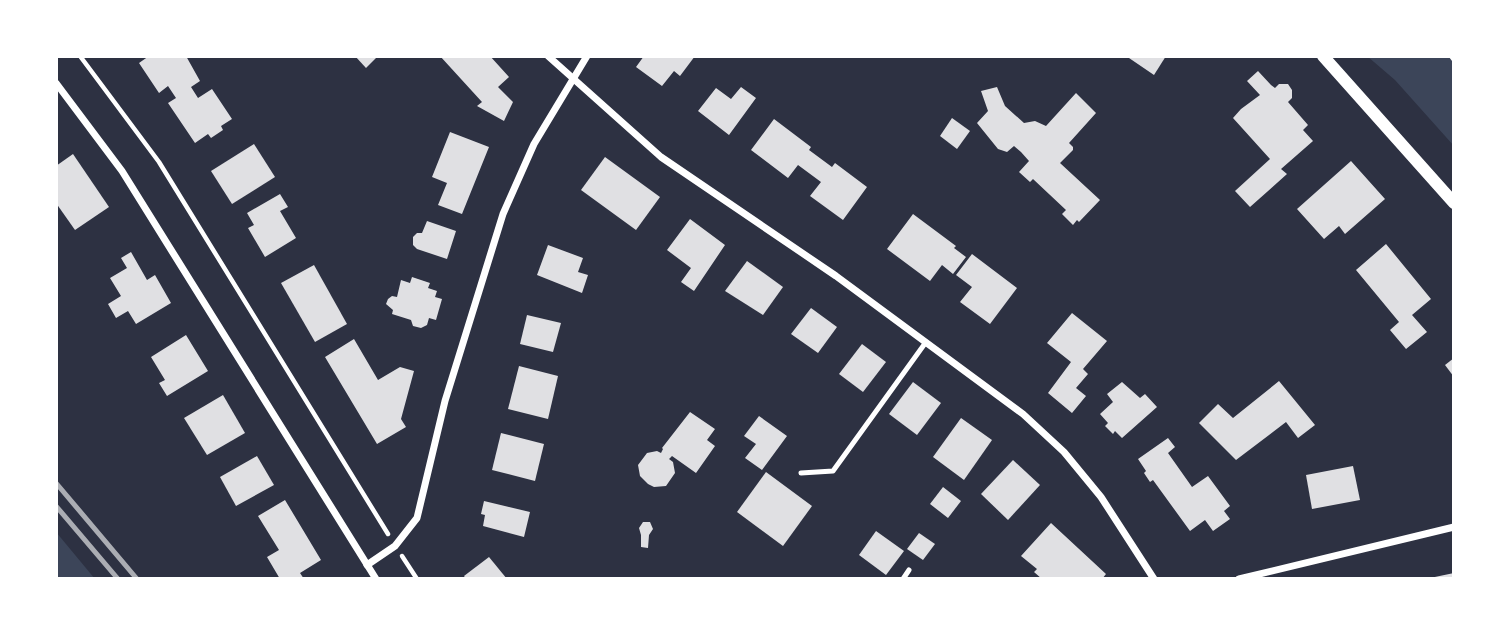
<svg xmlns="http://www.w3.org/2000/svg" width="1510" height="635" viewBox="0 0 1510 635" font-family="'Fira Sans Condensed',sans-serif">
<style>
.green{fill:#3c4559}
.building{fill:#e0e0e3}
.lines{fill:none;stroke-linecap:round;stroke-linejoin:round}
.path{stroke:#fff;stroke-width:4.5}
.service{stroke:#fff;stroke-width:5}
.minor{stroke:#fff;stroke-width:7}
.tertiary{stroke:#fff;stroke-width:12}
.rail{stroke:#abadb3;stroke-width:5}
</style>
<rect width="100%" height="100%" fill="#2d3142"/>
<g class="green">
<polygon points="1367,56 1454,56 1454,146 1395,80"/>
<polygon points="56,532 95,579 56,579"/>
</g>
<g class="building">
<polygon points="149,56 186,56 200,81 191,87 198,98 212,89 232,119 221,126 223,130 211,138 208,134 195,143 168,103 176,98 168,86 159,93 139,63"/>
<polygon points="355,56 378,56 366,68"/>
<polygon points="440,56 490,56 509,77 498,87 513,102 504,121 477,106 482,102"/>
<polygon points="644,56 695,56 680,76 674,71 662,86 636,67"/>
<polygon points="1130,56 1166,56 1154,75 1129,58"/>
<polygon points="1258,71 1271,85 1275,88 1279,84 1288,84 1292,90 1292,98 1288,102 1308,125 1303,130 1313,141 1281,169 1287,174 1250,207 1235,191 1270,159 1233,118 1241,109 1260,95 1247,81"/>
<polygon points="741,87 756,98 729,135 698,111 716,88 731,99"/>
<polygon points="997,87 1005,106 1024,123 1035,121 1046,126 1076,93 1096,113 1069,143 1073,147 1073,150 1060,163 1100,200 1079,222 1077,220 1073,225 1062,214 1066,210 1033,179 1030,182 1019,172 1029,161 1021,152 1014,146 1007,152 998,149 977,123 988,111 981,91"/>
<polygon points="952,118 970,131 957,149 940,136"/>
<polygon points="774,119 811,147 809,150 832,167 835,163 867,187 843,220 810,196 821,182 798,165 788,178 751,150"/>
<polygon points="450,132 489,147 462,214 438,205 447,183 432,177"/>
<polygon points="254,144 275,177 232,204 211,171"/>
<polygon points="73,154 109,207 75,230 56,203 56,166"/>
<polygon points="605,157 660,197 636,230 581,190"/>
<polygon points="1351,161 1385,199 1345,234 1339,226 1324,239 1297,209"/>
<polygon points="280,194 288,207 280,211 296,238 265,257 248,228 254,225 247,213"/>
<polygon points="913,214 956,246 954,248 966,257 953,274 942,265 930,281 887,249"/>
<polygon points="690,219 725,245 694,291 681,282 691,268 667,250"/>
<polygon points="427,221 456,231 447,259 417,249 413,245 413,237 417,233 422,233"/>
<polygon points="1386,244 1431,299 1412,315 1427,332 1406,349 1390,330 1399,322 1356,270"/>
<polygon points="548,245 583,258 578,272 588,275 582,293 537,275"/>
<polygon points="131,252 147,280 155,275 171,303 136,324 128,311 116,318 108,304 121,296 110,278 127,268 121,258"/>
<polygon points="972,254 1017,288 990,324 960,302 972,287 956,275"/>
<polygon points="747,261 783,287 763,315 725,291"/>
<polygon points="314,265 347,324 315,342 281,283"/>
<polygon points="412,277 430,283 428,288 437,291 435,297 442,299 436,320 429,318 427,325 421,328 413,326 411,320 392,314 393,310 386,304 388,299 392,296 397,297 401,280 410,283"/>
<polygon points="811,308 837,327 818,353 791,334"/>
<polygon points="1072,313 1107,341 1083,369 1088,374 1076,388 1086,396 1072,413 1048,393 1071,362 1047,343"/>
<polygon points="527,315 561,323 553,352 520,344"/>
<polygon points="186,335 208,371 167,396 159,383 165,380 151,357"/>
<polygon points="354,339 378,380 400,367 414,371 401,419 406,427 377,444 325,357"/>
<polygon points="862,344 886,362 863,392 839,374"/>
<polygon points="1454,358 1454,377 1445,365"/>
<polygon points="519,366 558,376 548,419 508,409"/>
<polygon points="1279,381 1315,425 1298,438 1286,422 1236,460 1199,423 1218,404 1233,418"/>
<polygon points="913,382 941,403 917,435 889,414"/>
<polygon points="1122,382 1140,398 1145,394 1157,407 1122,438 1115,431 1113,434 1105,426 1108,423 1100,414 1113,402 1107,394"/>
<polygon points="223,395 245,433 207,455 184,418"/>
<polygon points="690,412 715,429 707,440 715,446 696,473 672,456 669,459 673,462 675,473 666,486 654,487 648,484 640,476 638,465 647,453 657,451 661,453 663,449 662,448"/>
<polygon points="759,416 787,436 762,470 745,458 756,444 744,436"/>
<polygon points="961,418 992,440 964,480 933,457"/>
<polygon points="501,433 544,444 535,481 492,470"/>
<polygon points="1168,438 1175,447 1168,453 1192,487 1208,476 1230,506 1224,511 1230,519 1213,531 1205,520 1190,531 1153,480 1150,482 1144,473 1146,471 1138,459"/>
<polygon points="257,456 274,485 236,506 220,477"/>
<polygon points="1013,460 1040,485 1008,520 981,494"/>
<polygon points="1353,466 1360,500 1312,509 1306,475"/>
<polygon points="766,472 812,506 783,546 737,512"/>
<polygon points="943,487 961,501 948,518 930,504"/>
<polygon points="285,500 321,560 300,573 304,579 280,579 267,557 279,550 258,516"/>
<polygon points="484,501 530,512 524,537 483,526 485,515 481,514"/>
<polygon points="643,522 650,522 653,529 649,535 648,548 641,547 641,535 639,528"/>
<polygon points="1051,523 1106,574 1102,579 1042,579 1034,572 1037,569 1021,556"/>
<polygon points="876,531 904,551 886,575 859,555"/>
<polygon points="919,533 935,544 923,560 907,549"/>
<polygon points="489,557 507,579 466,579 464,576"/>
<polygon points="1454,573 1454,579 1430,579 1430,578"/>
</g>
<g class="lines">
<g class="path">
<polyline points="80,56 159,162 388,534"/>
<polyline points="1451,56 1454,60"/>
<polyline points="402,556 417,579"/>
</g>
<g class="service">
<polyline points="801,473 833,471 926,342"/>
<polyline points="903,579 909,570"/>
</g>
<g class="minor">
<polyline points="548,56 661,157 836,276 1023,414 1064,452 1101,497 1154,579"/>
<polyline points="56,83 122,171 376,579"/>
<polyline points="367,565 395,546 417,518 445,401 503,214 534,144 587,56"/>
<polyline points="1239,579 1454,527"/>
</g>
<polyline class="tertiary" points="1323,56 1454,203"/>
<g class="rail">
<polyline points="56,483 137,579"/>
<polyline points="56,506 118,579"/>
</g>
</g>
<rect width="1510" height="635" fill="none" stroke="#ffffff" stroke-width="116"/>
</svg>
